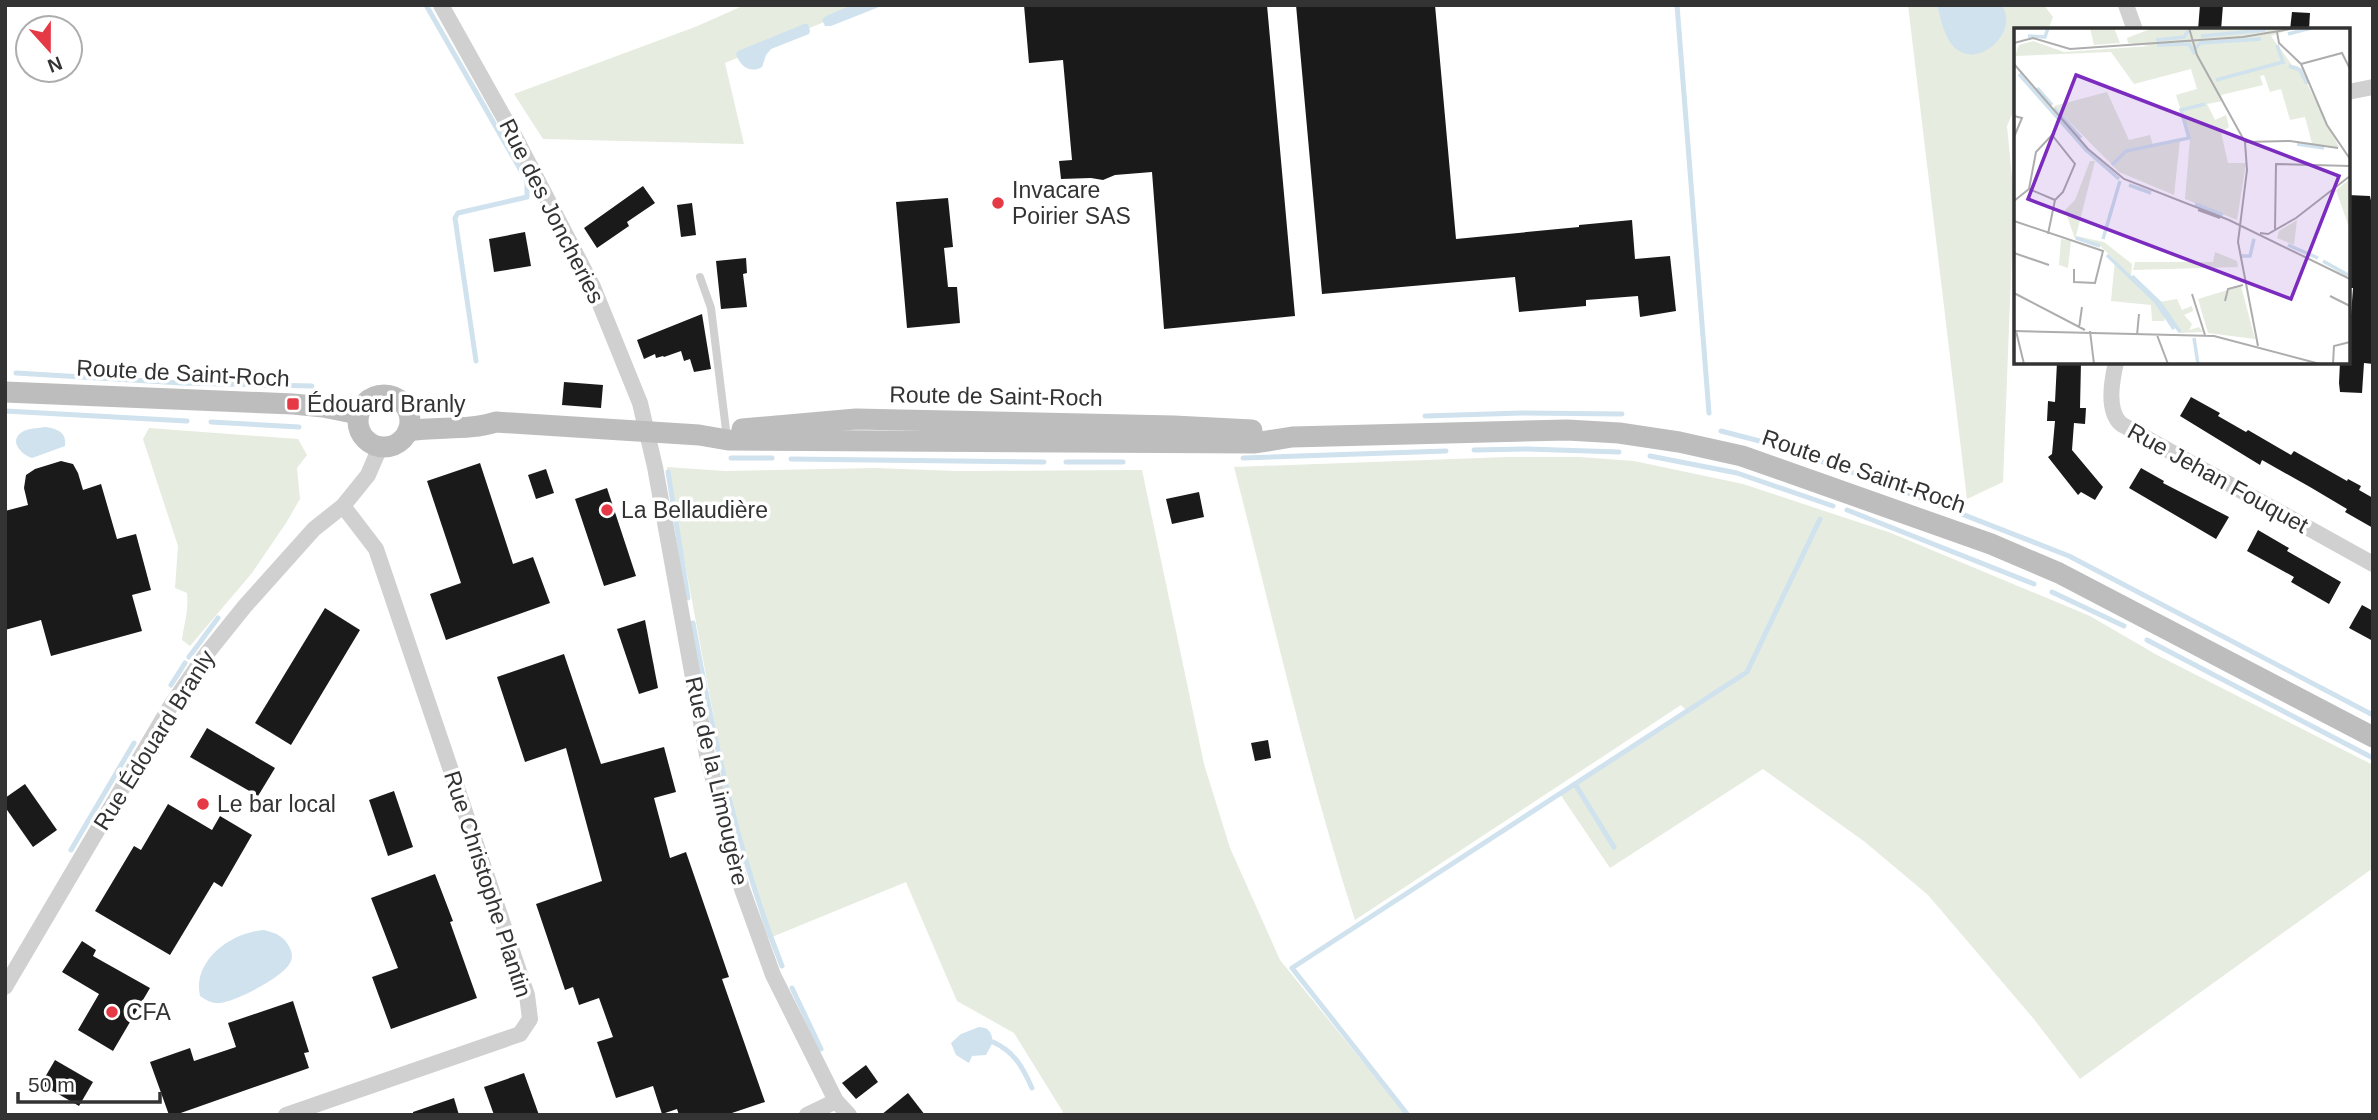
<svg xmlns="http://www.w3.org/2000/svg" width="2378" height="1120" viewBox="0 0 2378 1120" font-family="Arial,sans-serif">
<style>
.green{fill:#e6ecdf}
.water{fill:#cfe2ee}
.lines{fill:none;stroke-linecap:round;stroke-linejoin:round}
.stream{stroke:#cfe2ee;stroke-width:5}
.building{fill:#1a1a1a}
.lane{stroke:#d0d0d0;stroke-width:8}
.street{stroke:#d0d0d0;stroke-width:16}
.secondary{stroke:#bdbdbd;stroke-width:21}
.poi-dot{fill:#e63946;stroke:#fff;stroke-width:2.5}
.labels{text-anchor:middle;stroke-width:7;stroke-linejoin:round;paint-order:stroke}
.poi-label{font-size:23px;fill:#333;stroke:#fff;text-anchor:start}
.street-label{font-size:23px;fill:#333;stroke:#fff}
.inset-river{fill:none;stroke:#cfe2ee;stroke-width:3.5}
.inset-road{fill:none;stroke:#adadad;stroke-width:2}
.view{fill:#7b2cbf;fill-opacity:0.15;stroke:#7b2cbf;stroke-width:3.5}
.inset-edge{fill:none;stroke:#333;stroke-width:3.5}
</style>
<rect width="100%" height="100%" fill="#fff"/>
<g class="green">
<polygon points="745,5 865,5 725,63 744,144 543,139 514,94 695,27"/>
<polygon points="1908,5 2044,5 2053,17 2048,30 2016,30 2016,105 2007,126 2014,198 2003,482 1967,499"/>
<path d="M149,428L298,439L307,455L297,468L300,499L286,523L252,573L190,646L182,640C184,623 189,610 187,593L175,588L178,546L143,439Z"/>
<path d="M1508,457H1579L1634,461L1743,484L1891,533L2090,616L2157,655L2373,765V868L2080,1079L2033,1018L1928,895L1865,842L1763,769L1610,868L1560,794L1686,710L1681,705L1355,920C1307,772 1273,618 1234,467Z"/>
<polygon points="667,467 725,471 876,468 956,471 1142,470 1204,764 1230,848 1280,960 1406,1115 1061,1115 1063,1112 1014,1033 957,1001 906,882 767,939 730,804"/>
</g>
<g class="water">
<polygon points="852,5 884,5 831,26 825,26 822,20 826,16"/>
<path d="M1937,5H2001C2021,28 1980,72 1954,47C1944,37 1941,19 1937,5Z"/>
<path d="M804,24H808L810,31L809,34L771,49L766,55L762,67C750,74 740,66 736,54L738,51Z"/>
<path d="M46,427C57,429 67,432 65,446L32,458C22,455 8,441 22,432C28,428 39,428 46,427Z"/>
<path d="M264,930C276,933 284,936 290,948C292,953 293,958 290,963C282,978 236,1001 220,1003C212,1004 206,1000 200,996C192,960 232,932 264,930Z"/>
<path d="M979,1027C990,1028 991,1032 993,1042L986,1055L972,1056L969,1063L956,1055L951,1043L961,1034Z"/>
</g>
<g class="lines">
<g class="stream">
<polyline points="426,5 527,181 527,197 458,213 455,218 476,361"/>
<polyline points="1677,5 1709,413"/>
<polyline points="16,373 182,383 312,386"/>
<polyline points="5,411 187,421"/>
<polyline points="1425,416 1522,413 1622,414"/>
<polyline points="211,422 299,427"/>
<polyline points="1721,431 1775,445 1885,484 2069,556 2373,715"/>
<polyline points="1474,450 1527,449 1619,452"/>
<polyline points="1650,456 1737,473 1833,506"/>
<polyline points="731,458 772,458"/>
<polyline points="1243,458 1446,451"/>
<polyline points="791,459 1044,462"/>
<polyline points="1066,462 1123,462"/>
<polyline points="668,472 688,598"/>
<polyline points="1847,510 2034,584"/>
<polyline points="2052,592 2124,626"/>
<path d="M693,623C714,740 738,856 782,966"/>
<polyline points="2147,640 2373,758"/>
<polyline points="189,657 218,618"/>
<polyline points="171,685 185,663"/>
<polyline points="1575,784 1614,847"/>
<polyline points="71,850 134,743"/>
<polyline points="792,988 821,1049"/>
<path d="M993,1042C1015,1052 1023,1068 1032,1088"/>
<polyline points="1408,1115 1292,968 1747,672 1820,519"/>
</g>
</g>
<g class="building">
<polygon points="1024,5 1267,5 1295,316 1164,329 1152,172 1115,175 1103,180 1091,178 1061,179 1059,161 1072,160 1063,60 1029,63"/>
<polygon points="1296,5 1435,5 1456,239 1579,227 1579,225 1632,220 1635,259 1670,256 1676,311 1640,317 1638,296 1586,300 1586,306 1519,312 1515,277 1322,294"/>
<polygon points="2200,5 2223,5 2221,30 2198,30"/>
<polygon points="2292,12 2310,13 2309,30 2290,30"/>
<polygon points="643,186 655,203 627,222 629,226 597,248 584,228"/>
<polygon points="2348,195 2370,196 2373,210 2373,364 2364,363 2362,393 2340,392 2339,383 2340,362 2348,362 2351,315 2353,288 2348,288"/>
<polygon points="948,198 953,247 944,248 948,287 957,287 960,323 907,328 896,202"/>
<polygon points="692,203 696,235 681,237 677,205"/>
<polygon points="525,232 531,266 494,272 489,239"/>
<polygon points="746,258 747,273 743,274 747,307 721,309 716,261"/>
<polygon points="702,314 711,369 694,372 690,359 684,361 681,351 664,357 663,356 656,358 655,354 644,359 637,340"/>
<polygon points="2057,362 2081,362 2080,408 2086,408 2085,424 2074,423 2072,450 2103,487 2095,500 2081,492 2078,495 2048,457 2052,454 2055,421 2047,421 2048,401 2055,402"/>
<polygon points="564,382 603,385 601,408 562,405"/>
<polygon points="2191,397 2220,413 2218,416 2246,432 2248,430 2291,455 2294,451 2347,481 2348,479 2361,486 2359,490 2373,498 2373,528 2345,512 2347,509 2310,487 2262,460 2260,465 2180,416"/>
<polygon points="61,461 73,464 78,473 83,490 101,484 117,539 136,534 151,590 132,595 142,631 51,656 41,620 5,630 5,511 28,505 24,488 26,475 35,469"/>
<polygon points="480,463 513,564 533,557 550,603 446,640 430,594 461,583 427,481"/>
<polygon points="2141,468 2164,481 2163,483 2229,517 2216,539 2129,488"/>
<polygon points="546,469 554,493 536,499 528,475"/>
<polygon points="607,488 636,576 604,586 575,499"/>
<polygon points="1199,492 1204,517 1172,524 1166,499"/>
<polygon points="2258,530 2289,548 2287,551 2341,582 2329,604 2291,582 2294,577 2247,551"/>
<polygon points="2362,605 2373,611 2373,641 2349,628"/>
<polygon points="325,608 360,630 291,745 255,723"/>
<polygon points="645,620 658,688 639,694 617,629"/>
<polygon points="564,654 601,764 664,747 676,792 654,798 670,858 686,852 729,977 722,979 765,1102 726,1115 679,1115 677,1109 662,1114 653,1086 616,1098 597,1042 613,1037 599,998 579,1005 573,987 565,990 536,904 602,881 566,748 525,762 497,677"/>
<polygon points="207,728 275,768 258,796 190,757"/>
<polygon points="1268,740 1271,758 1255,761 1251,743"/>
<polygon points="25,784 57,830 33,847 5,807 5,798"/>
<polygon points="394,791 413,847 388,856 369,800"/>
<polygon points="168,804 212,830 220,816 252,835 222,887 214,882 170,955 95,911 134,846 141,850"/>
<polygon points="435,874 453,921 450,922 477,998 391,1029 372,977 398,968 371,898"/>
<polygon points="82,941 96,950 93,956 150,988 113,1051 78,1030 99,994 62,972"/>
<polygon points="293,1001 309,1052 304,1053 309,1068 175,1115 169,1115 150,1062 190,1048 194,1061 236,1047 228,1023"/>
<polygon points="55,1060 93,1082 79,1106 41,1084"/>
<polygon points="866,1065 878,1082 856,1099 842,1083"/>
<polygon points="524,1073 539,1115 494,1115 484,1087"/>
<polygon points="908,1093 925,1115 881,1115"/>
<polygon points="454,1098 459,1115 413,1115 413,1112"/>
</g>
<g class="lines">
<polyline class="lane" points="700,277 711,308 726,430"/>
<g class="street">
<polyline points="441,5 516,139 593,287 640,403 655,467 707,755 742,889 773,975 836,1101 849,1115"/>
<polyline points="2126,5 2135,30"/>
<polyline points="2348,92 2373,87"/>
<path d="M2116,362C2112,380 2106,410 2121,424L2373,564"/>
<polyline points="5,987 170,707 204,657 245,606 314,529 343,506 368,475 380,447"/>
<polyline points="286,1115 520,1034 530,1019 527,995 376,549 343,506"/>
<polyline points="807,1115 836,1101"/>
</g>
<g class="secondary">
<polyline points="5,392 293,404 323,407 358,414"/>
<circle cx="384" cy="421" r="26"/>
<polyline points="742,429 856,419 1174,426 1252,430"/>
<path d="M408,431C437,426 468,431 496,422L699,435L728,440L1255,443L1292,437L1567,430L1619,433L1679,442L1742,456L1991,544L2059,573L2373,737"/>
</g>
</g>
<g class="poi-dot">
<circle cx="998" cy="203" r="7"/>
<rect x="286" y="397" width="14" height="14" rx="3.5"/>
<circle cx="607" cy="510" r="7"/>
<circle cx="203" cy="804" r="7"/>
<circle cx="112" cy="1012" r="7"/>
</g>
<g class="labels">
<g class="poi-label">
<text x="1012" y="198">Invacare<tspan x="1012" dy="26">Poirier SAS</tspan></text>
<text x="307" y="412">Édouard Branly</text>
<text x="621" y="518">La Bellaudière</text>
<text x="217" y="812">Le bar local</text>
<text x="126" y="1020">CFA</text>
</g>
<g class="street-label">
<text transform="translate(552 211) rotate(63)" y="8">Rue des Joncheries</text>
<text transform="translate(183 373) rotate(3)" y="8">Route de Saint-Roch</text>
<text transform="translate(996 396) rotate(1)" y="8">Route de Saint-Roch</text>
<text transform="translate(1864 471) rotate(19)" y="8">Route de Saint-Roch</text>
<text transform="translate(2218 478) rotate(29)" y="8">Rue Jehan Fouquet</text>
<text transform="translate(154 740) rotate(-58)" y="8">Rue Édouard Branly</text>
<text transform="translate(717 781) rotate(77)" y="8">Rue de la Limougère</text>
<text transform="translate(488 884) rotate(72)" y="8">Rue Christophe Plantin</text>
</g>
</g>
<g transform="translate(2014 28)">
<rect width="336" height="336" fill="#fff"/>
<path d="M76,0H100L106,15L80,17ZM139,0H280L257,8L278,37L284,38L325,119H299L291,89L276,92L267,61L256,64L250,47L246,48L249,57L207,67L209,73L193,76L201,92L212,87L215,99L207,104L214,135H232L223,192L171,171L176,111L162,67L183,61L177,41L120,56L97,24L1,28L5,17L19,13L50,24L136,18L114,15L113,10ZM93,64L115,112L136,107L139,118L166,112L160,167L105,144L40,78ZM76,133H81L62,208L90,214L118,236L117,248L145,274L163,271L168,282L178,278L179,283L170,287L178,296L175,302L185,299L189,304L165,305L152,285L150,293H138L137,277L97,273L101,232L85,217L61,211L51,182L61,172ZM336,151V202L322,162ZM283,192L280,217L263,210L265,203ZM47,211L57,213L54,240L45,237ZM201,224L223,233L224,239L119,242L121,234H199ZM227,258L241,311L194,305L184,271Z" fill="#e6ecdf"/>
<path class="inset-river" d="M274,6L297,0M14,8L31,9L34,0M187,8L251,2M142,12L170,9L174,3M143,17L175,16L181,26M182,20L186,15L247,11M275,38L286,42L293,56M5,46L72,122L105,151M202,52L269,34L263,17M23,60L38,77M40,80L67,110M283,116L310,120M98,137L112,123L175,110L167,82L191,76M115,157L137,165M181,176L209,187M62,210L86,218M89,211L106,153M274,217L304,230M93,227L142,274L160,301M227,228H236L240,211M309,233L334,247M118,248L146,275L166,304M180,310L184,336"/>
<path class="inset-road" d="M175,0L183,27L231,114L233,142L224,214L244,318M263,4L265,15L287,36M0,15L19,10L56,21L229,9L283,0M0,36L74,121L110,151L215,192L336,251M287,36L313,97L336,131M287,36L328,25L336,41M0,88L8,90L0,109M231,114L276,113L324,120M15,161L41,172M0,173L15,161L22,124L38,107L61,136L49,164L41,172L34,206M184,182L206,190M0,193L89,223L81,255L60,254V241M261,201L262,136L336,138M246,205L254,206L282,190L336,148M0,225L35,237M0,265L71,302M178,266L191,307M316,268L336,278M211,273L214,261L229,257M65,300L68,279M0,303L200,308L306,336M2,303L10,336M76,303L80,336M123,307L125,286M143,307L154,336M319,336L320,318L336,314"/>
<path class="view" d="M62,47L325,148L277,271L14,171Z"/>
<rect width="336" height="336" class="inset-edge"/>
</g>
<rect width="2378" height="1120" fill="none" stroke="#333333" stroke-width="14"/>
<g transform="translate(49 49) rotate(159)"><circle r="33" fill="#ffffff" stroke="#adadad" stroke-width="2"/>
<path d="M0-5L12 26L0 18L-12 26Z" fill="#e63946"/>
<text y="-10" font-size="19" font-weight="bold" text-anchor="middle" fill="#333333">N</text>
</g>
<path d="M18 1092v10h142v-10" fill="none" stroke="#333333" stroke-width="3.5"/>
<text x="28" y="1092" font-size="21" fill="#333333" stroke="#ffffff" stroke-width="5" paint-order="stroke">50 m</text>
</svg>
